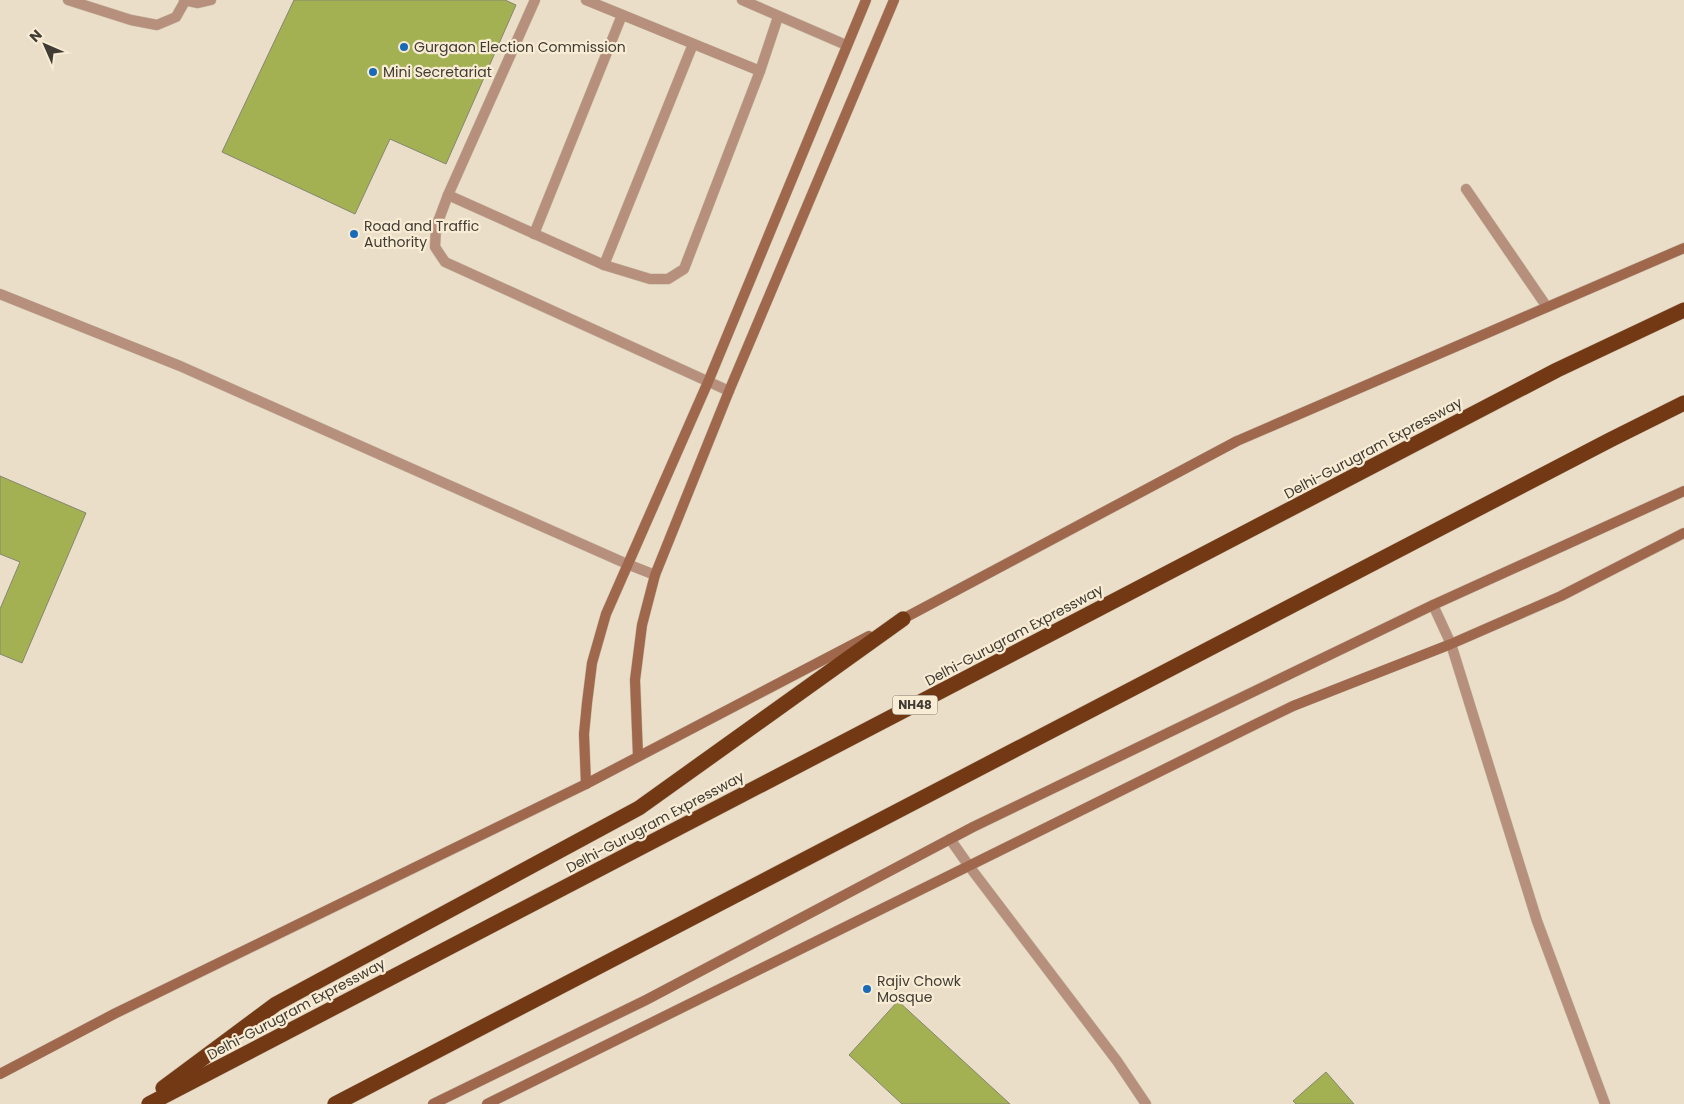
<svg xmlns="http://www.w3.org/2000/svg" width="1684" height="1104" viewBox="0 0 1684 1104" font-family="Poppins,sans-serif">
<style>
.building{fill:#a4b153;stroke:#838771}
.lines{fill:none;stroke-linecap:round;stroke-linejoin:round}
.lane-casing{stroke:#c5baa7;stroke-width:11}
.street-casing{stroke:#c5baa7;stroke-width:11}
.secondary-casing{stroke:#c5baa7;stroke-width:11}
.highway-casing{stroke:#c5baa7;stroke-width:16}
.lane{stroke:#b6907d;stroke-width:10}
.street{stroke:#b6907d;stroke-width:10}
.secondary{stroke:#9f684c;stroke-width:10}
.highway{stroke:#733814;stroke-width:15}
.poi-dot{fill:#196bb9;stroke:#f8ecd5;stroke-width:2}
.labels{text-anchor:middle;stroke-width:4.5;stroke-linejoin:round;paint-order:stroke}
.shield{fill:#f8ecd5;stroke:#777064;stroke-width:1}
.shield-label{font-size:12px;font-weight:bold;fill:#403b33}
.poi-label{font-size:14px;fill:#403b33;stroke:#f8ecd5;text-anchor:start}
.street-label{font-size:14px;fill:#403b33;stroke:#f8ecd5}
</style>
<rect width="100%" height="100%" fill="#ebdec8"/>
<g class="building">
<polygon points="294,0 505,0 516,5 446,164 390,139 355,214 222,152"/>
<polygon points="0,476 86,513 22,663 0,654 0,609 20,562 0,554"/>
<polygon points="898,1001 1010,1104 902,1104 849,1055"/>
<polygon points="1326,1072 1354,1104 1296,1104 1293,1101"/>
</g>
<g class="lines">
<g class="lane-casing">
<g id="lane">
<polyline points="68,0 131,20 157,25 176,17 185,1"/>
<polyline points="184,0 198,3 211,0"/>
<polyline points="535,0 448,195 436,227 435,247 445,262 729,391"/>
<polyline points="586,0 760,71"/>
<polyline points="742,0 846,45"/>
<polyline points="1466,189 1547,307"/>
<polyline points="448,195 604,265 650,279 668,279 684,269 760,71 778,17"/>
<polyline points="534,234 622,15"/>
<polyline points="604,265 693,44"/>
<polyline points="0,294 180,366 627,564 655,575"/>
</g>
</g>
<g class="street-casing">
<g id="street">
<polyline points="1433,605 1451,644 1537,921 1605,1104"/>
<polyline points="950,839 969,866 1117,1061 1146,1104"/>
</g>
</g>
<g class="secondary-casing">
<g id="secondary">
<polyline points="897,622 1237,441 1684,248"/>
<polyline points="638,756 635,680 642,625 655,575 729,391 894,0"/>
<polyline points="586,784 584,734 587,703 592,663 606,614 708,382 866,0"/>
<polyline points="0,1074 114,1014 586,784 869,636"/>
<polyline points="433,1104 646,1000 973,827 1433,605 1684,491"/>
<polyline points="487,1104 1256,724 1293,706 1451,644 1561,596 1684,533"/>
</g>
</g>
<g class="highway-casing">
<g id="highway">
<polyline points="163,1088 276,1004 639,808 903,619"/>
<polyline points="149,1104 1557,370 1684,310"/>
<polyline points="335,1104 1610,440 1684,403"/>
</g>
</g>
<use href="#lane" class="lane"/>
<use href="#street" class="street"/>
<use href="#secondary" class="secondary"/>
<use href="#highway" class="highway"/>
</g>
<g class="poi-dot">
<circle cx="404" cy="47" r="5"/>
<circle cx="373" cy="72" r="5"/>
<circle cx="354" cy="234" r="5"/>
<circle cx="867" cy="989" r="5"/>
</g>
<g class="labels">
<rect class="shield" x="892.5" y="695.5" width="45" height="19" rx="4"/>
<g class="shield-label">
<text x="915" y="709">NH48</text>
</g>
<g class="poi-label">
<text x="414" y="52">Gurgaon Election Commission</text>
<text x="383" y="77">Mini Secretariat</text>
<text x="364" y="231">Road and Traffic<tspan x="364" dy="16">Authority</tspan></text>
<text x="877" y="986">Rajiv Chowk<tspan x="877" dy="16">Mosque</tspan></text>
</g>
<g class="street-label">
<text transform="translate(1373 448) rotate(-28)" y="5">Delhi-Gurugram Expressway</text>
<text transform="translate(1014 635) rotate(-28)" y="5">Delhi-Gurugram Expressway</text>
<text transform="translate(655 822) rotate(-28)" y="5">Delhi-Gurugram Expressway</text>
<text transform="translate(296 1009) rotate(-28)" y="5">Delhi-Gurugram Expressway</text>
</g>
</g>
<g transform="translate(45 45) rotate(315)" stroke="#f8ecd5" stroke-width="4" paint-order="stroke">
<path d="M0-4L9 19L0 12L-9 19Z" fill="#403b33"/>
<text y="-8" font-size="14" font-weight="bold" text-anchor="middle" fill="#403b33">N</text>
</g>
</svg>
